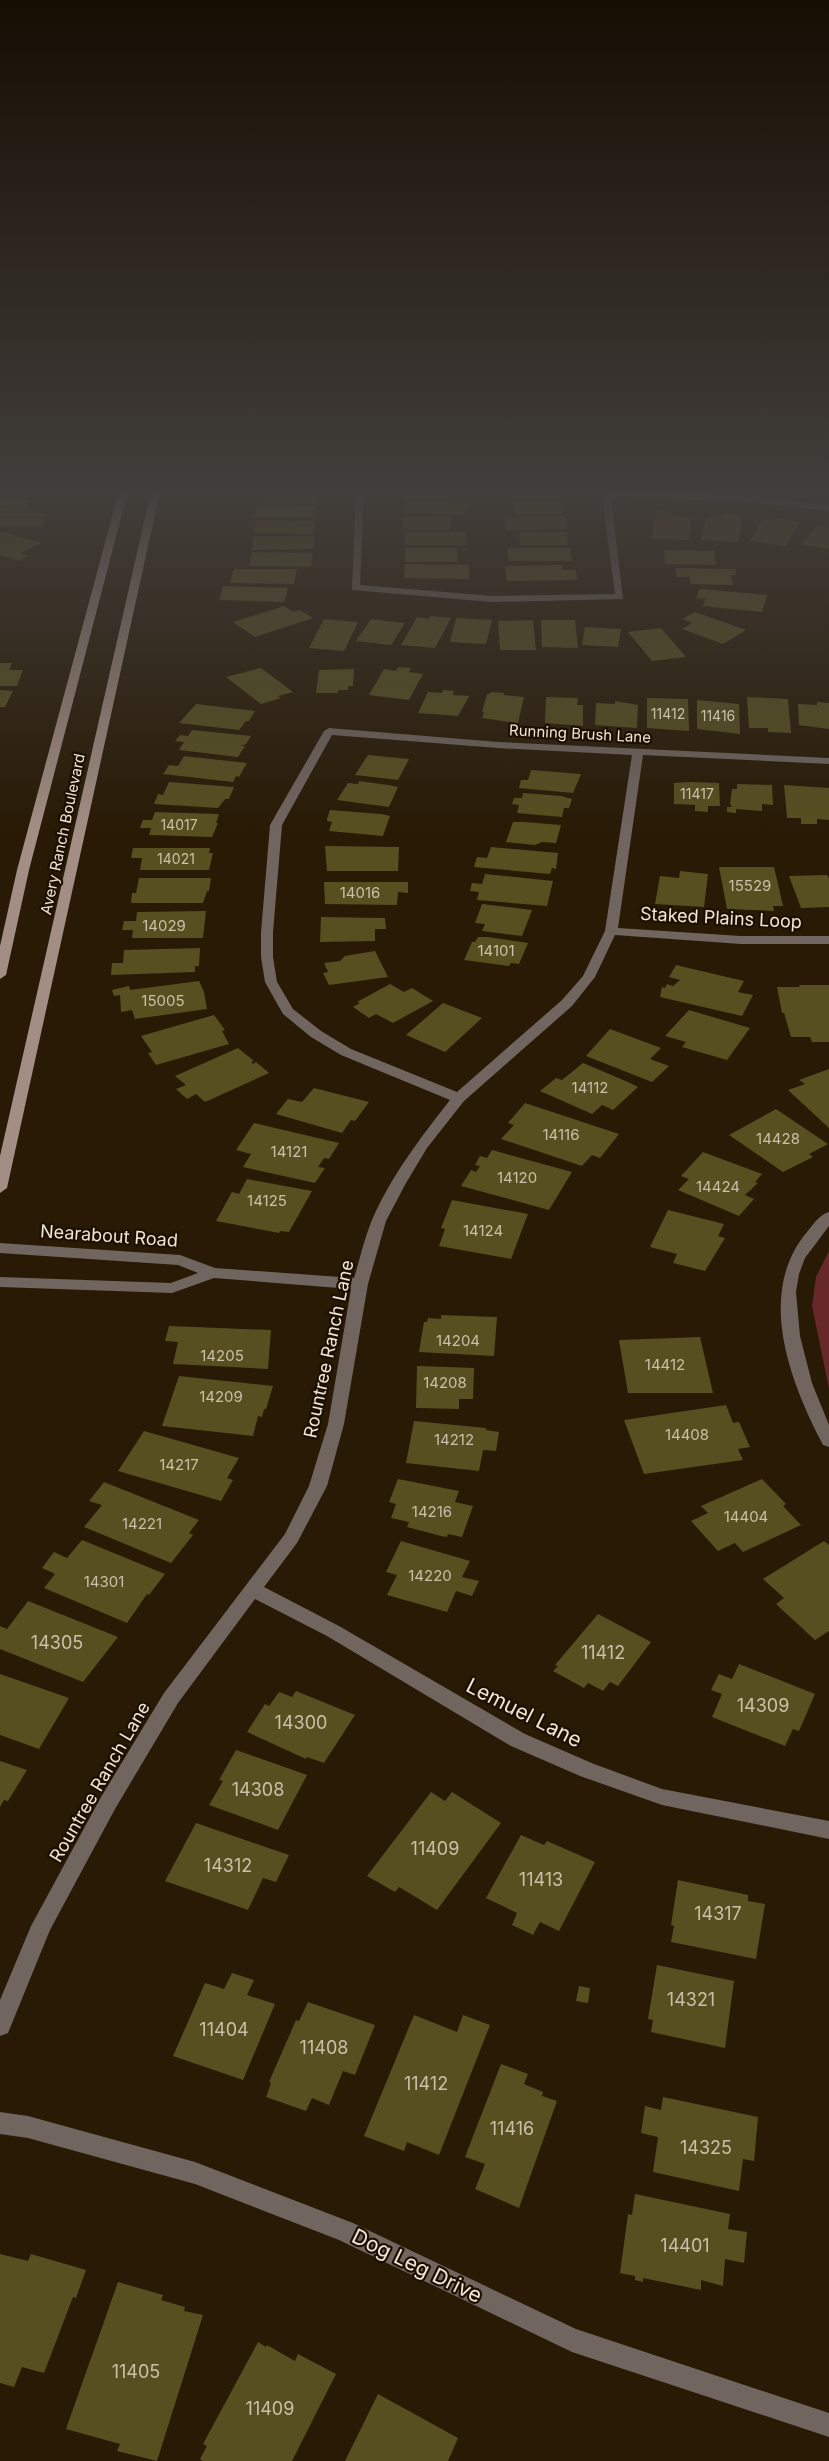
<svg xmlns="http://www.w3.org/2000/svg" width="829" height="2461" viewBox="0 0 829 2461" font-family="Inter,sans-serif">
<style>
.green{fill:#662828}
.building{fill:#574f1f}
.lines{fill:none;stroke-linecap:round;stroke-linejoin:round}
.service{fill:#71655f;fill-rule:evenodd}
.minor{fill:#71655f;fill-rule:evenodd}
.secondary{fill:#a28e84;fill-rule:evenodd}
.labels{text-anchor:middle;stroke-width:4.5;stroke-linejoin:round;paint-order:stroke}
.far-number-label{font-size:14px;fill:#c9c0aa}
.far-street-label{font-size:15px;fill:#efe5d9;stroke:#1e1000}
.number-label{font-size:15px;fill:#c9c0aa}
.street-label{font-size:18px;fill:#efe5d9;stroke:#1e1000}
.near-number-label{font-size:18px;fill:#c9c0aa}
.near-street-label{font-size:21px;fill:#efe5d9;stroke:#1e1000}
</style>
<rect width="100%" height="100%" fill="#281a05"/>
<g class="green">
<polygon points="618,487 798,487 793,497 723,491 625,490"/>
<polygon points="829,1251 829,1389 812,1306 816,1277"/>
</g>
<g class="building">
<polygon points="0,487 45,487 40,497 0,496"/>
<polygon points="403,487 452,487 451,499 403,499"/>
<polygon points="504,487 562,487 562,499 503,498"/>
<polygon points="263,490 319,491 317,503 260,503"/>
<polygon points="0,499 30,500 23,512 0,511"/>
<polygon points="406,501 466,503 463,515 403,513"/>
<polygon points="514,501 564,502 564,514 514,514"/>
<polygon points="257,505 316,506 315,518 254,518"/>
<polygon points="656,511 673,512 672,516 691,517 689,540 652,538"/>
<polygon points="0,513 47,513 42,526 0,526"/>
<polygon points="722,513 743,515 738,542 701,540 706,517 721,518"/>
<polygon points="565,516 567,529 506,530 505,517"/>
<polygon points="403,517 451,517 451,530 402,530"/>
<polygon points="778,518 800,522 786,546 750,541 763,519 777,521"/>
<polygon points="257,520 315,521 313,534 254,533"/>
<polygon points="817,526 829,528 829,549 802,544"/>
<polygon points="4,532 41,543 20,553 28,556 19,561 0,555 0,534"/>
<polygon points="405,532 466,532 467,545 405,545"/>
<polygon points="519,532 567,532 568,545 520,545"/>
<polygon points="254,536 314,536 313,549 252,550"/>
<rect x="405" y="548" width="52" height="14"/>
<polygon points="507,548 570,548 572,561 509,561"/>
<polygon points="664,550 714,551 716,565 665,564"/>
<polygon points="252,552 313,553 311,567 249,566"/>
<polygon points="405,564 469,565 469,579 404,578"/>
<polygon points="562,565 563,570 576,570 577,580 507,581 505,566"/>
<polygon points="675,568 735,569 736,575 731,575 733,585 691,584 689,577 677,577"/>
<polygon points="234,569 297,569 294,584 230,583"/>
<polygon points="223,586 288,588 284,602 219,600"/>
<polygon points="700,589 767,595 762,612 703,606 705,599 696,598"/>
<polygon points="284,606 293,612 300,610 313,618 255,637 233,622"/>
<polygon points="695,612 746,630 723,644 682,629 692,623 682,619"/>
<polygon points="431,616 451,618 435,648 401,645 417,617 429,619"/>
<polygon points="456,618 492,620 486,644 450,642"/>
<polygon points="324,619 358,622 344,651 309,648"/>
<polygon points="371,619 405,623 391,645 356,641"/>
<polygon points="533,620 536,650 500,650 498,621"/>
<polygon points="541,620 575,620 578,648 542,647"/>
<polygon points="585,627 621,629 618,647 582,645"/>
<polygon points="661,628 686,657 652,661 628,632"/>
<polygon points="0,663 12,663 9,670 23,670 17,686 0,686"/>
<polygon points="398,667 411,668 409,672 423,674 409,700 369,695 384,669 396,671"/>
<polygon points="261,668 293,692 278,696 281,698 261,704 226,677"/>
<polygon points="354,669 353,686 348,686 348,690 338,690 338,693 316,693 319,670"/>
<polygon points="0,690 13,691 5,707 0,707"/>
<polygon points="443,690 454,691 453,695 469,696 458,716 418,713 428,692 442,693"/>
<polygon points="491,692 504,693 504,695 524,697 518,723 482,718 484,712 482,712 487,694 490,694"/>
<polygon points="546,697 578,698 577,705 583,705 583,726 545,723"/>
<polygon points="747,697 788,699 791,733 768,732 768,728 749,728"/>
<polygon points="647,698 688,699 689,731 647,728"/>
<polygon points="697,700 739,704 740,734 697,729"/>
<polygon points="615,701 638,705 637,728 595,725 596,703 615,704"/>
<polygon points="817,702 829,703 829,729 799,725 798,704 817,705"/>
<polygon points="196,704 255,711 249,721 246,721 239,730 179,723"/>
<polygon points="192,730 251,736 246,744 240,746 245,746 238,757 179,750 184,742 175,741 180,735 188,736"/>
<polygon points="368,755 409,759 398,780 355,775"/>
<polygon points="184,756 247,763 239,777 236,776 233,782 163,774 169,765 178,766"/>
<polygon points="531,770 581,774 573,793 519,788 521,780 528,780"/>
<polygon points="359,781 388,785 398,787 389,807 337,800 348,783 358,784"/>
<polygon points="169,782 234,787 229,799 225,799 218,808 154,804 158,794 163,795"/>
<polygon points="691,782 719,783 720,806 708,806 708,812 695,811 695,805 674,804 674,783"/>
<polygon points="737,784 772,785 773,805 762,804 762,811 736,809 736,813 727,812 727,807 732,807 730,804 732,789 737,789"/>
<polygon points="784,785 829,788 829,820 817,819 817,824 801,824 801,818 787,818"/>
<polygon points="523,793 561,796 572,799 569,808 564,808 562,817 517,813 519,805 512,804 514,798 522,798"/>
<polygon points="330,810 381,814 390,816 383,836 329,831 332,822 327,821 327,819"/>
<polygon points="155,812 219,814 216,823 218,823 212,837 149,835 151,828 140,828 143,820 152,820"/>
<polygon points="513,822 524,822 561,825 556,843 542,842 535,845 506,842"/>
<polygon points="325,846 399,847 398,871 327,871"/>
<polygon points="491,847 558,853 556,869 552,868 550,874 474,867 477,857 487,858"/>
<polygon points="133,848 210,848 209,853 213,853 209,870 140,870 142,858 131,858"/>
<polygon points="719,867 774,867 783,906 773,906 774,911 727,909"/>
<polygon points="680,871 708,874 704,907 655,904 660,876 679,878"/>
<polygon points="485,874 553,881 547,906 477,900 479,892 470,891 472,883 482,884"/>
<polygon points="827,875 829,878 829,907 801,908 789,876"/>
<polygon points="139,878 211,878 209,891 207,891 203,903 131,903 132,893 136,893"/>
<polygon points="324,882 408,882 408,893 398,892 397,905 325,904"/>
<polygon points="482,904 532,910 522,936 482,931 485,924 475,923"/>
<polygon points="206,911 203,938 132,938 133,930 122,930 124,921 136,921 137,912"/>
<polygon points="321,917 385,918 386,929 375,929 375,941 320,942"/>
<polygon points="478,937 488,937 528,943 519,964 511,963 509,966 464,960 472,942 475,942"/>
<polygon points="200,948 199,966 195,966 195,972 111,975 112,963 123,963 124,950"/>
<polygon points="375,951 388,977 329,985 323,973 328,972 324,963 340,961 345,956"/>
<polygon points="676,965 744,981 738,992 753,995 742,1016 660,997 662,987 665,988 667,984 673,986 680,980 669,977"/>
<polygon points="199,981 204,992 207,1009 135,1019 132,1010 121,1012 120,995 114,996 112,990 129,986 130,990"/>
<polygon points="390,984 404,992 412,988 433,1001 393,1023 376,1014 369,1018 353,1007 360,1003 357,1002"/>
<polygon points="799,985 829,985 829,1042 812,1042 810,1037 791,1037 784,1013 782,1013 777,987 800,987"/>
<polygon points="443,1003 482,1018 445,1052 406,1035"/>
<polygon points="689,1010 750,1028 727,1060 682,1047 686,1042 665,1036"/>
<polygon points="214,1015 225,1030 222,1031 229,1044 156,1065 148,1053 152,1052 141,1036"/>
<polygon points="610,1029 661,1048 650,1059 669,1066 652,1082 586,1056"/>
<polygon points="238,1048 254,1061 251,1062 253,1064 256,1062 269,1073 205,1102 196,1094 187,1099 176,1089 186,1085 175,1076"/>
<polygon points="583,1063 628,1082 638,1087 613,1110 602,1105 592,1114 540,1091 556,1078 562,1080"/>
<polygon points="829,1069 829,1128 788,1090 805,1084 799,1080"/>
<polygon points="314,1088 369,1102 355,1121 351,1120 342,1133 276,1114 288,1099 302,1102"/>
<polygon points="525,1103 619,1134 600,1158 592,1155 582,1166 501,1139 514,1125 508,1123"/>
<polygon points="776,1109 828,1144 809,1154 813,1157 783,1172 729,1135"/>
<polygon points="254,1123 339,1143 329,1159 324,1158 318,1167 325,1168 315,1183 243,1167 251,1154 236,1150"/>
<polygon points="492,1150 572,1172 549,1210 461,1186 471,1170 476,1172 480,1166 475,1165 480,1156 487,1158"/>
<polygon points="703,1152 762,1174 755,1182 758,1183 745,1195 754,1199 739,1216 678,1190 689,1179 681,1176"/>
<polygon points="247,1179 312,1191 289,1232 280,1231 279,1233 216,1221 232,1192 239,1194"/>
<polygon points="452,1200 528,1214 511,1259 439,1246 445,1229 441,1228"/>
<polygon points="668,1210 724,1224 718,1236 725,1238 705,1271 673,1263 677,1254 650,1247"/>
<polygon points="441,1315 497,1317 494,1356 419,1352 424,1322 427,1322 428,1318 441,1319"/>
<polygon points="169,1326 271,1330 268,1369 173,1364 178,1342 165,1341"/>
<polygon points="700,1337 713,1393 628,1393 619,1340"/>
<polygon points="417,1366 474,1368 473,1399 459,1399 459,1409 416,1408"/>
<polygon points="179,1376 273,1386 266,1409 264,1409 262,1417 258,1416 253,1436 162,1426"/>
<polygon points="726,1405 733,1423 739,1422 750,1447 738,1449 743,1460 644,1474 624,1420"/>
<polygon points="414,1421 486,1428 486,1430 499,1432 496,1451 483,1450 479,1471 406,1463"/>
<polygon points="144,1431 239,1458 227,1478 233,1480 221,1501 118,1471"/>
<polygon points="398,1479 459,1491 455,1502 473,1506 462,1537 448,1534 447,1537 441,1536 407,1527 409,1522 391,1518 396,1504 389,1502"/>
<polygon points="762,1479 786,1504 783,1506 801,1525 743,1552 735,1543 718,1551 691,1521 708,1513 701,1506"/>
<polygon points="104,1482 199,1520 189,1533 193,1535 171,1563 84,1527 102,1505 89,1501"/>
<polygon points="82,1540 165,1574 149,1595 147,1594 127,1623 44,1588 55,1574 42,1568 54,1552 67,1558"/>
<polygon points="401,1541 470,1561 462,1577 479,1581 472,1596 456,1591 447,1612 387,1595 397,1575 386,1572"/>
<polygon points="824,1541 829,1545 829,1631 815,1640 776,1604 784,1598 763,1579"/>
<polygon points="28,1601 118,1637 83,1682 0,1649 0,1626 7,1629"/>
<polygon points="598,1614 651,1642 618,1686 610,1682 603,1691 588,1683 584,1688 553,1671 558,1666 555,1665"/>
<polygon points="739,1664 815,1694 799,1731 793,1729 785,1746 712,1717 722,1694 711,1690 719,1674 732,1679"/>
<polygon points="0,1674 69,1698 39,1749 0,1735"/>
<polygon points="296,1691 355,1715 324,1763 307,1757 306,1759 247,1732 265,1704 269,1706 279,1692 292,1697"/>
<polygon points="236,1750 307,1775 278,1830 209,1805 223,1781 219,1780"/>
<polygon points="0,1761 27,1770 8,1801 4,1800 0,1807"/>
<polygon points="431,1792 445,1801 452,1792 501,1823 437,1910 399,1887 395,1892 367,1876"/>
<polygon points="196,1823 289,1855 276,1882 263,1878 248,1910 165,1881"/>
<polygon points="521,1835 544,1845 547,1841 595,1862 559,1931 540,1922 533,1935 512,1925 517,1913 486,1898"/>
<polygon points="678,1880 748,1895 748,1901 765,1904 756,1959 671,1942 674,1926 671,1925"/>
<polygon points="657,1965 734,1981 725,2048 651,2032 653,2020 648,2019"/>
<polygon points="232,1973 254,1980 247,1995 275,2004 243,2080 173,2056 205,1983 224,1989"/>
<polygon points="579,1986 590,1988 588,2003 576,2001"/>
<polygon points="308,2002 375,2025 355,2075 343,2071 329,2105 312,2098 306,2111 266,2097 271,2083 269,2082 296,2020 299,2021"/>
<polygon points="414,2015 457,2032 463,2015 490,2025 439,2155 407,2142 404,2151 364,2136"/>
<polygon points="501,2064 528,2074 524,2084 543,2092 542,2096 557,2101 519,2208 475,2189 485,2164 465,2157"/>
<polygon points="663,2097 758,2117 754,2161 743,2159 739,2191 653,2172 658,2137 641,2133 645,2106 661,2110"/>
<polygon points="635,2194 730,2214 728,2229 747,2232 744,2263 725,2259 723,2286 701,2280 701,2290 643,2278 643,2282 635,2280 635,2276 620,2273 628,2214 632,2215"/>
<polygon points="0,2254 28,2261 31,2254 86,2270 76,2298 73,2297 44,2373 22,2367 14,2387 0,2383"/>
<polygon points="118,2282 163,2295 161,2300 185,2307 184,2311 203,2315 157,2461 117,2451 120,2444 66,2429"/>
<polygon points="258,2342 266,2347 267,2345 295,2361 298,2354 336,2374 292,2461 203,2461 200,2459 207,2446 203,2444"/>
<polygon points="378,2394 458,2438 448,2461 345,2461"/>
</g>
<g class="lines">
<polygon class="service" points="744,487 752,487 747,498 743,500 739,498"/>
<g class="minor">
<polygon points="356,487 364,487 360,585 492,596 615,594 601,487 609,487 610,492 743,495 829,505 829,511 743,501 611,498 623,599 492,602 352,590"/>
<path d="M329,728L498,742L829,758V764L643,755L618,928L741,936H829V944H741L615,935L595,977L572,1006L464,1101L427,1148L406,1183L386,1221L368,1284L344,1424L327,1486L297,1543L264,1587L339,1626L525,1734L594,1764L662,1789L829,1821V1839L662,1805L580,1776L511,1746L327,1636L255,1599L178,1703L115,1809L50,1930L8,2033L0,2036V2000L31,1926L101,1797L164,1693L285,1534L309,1486L328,1424L351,1289L214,1278L172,1293L0,1287V1277L171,1283L198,1273L178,1265L0,1253V1243L180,1255L215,1268L354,1278C360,1259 364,1239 372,1220C391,1176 421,1137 450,1100L341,1055L311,1037L283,1014L265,982L261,957V932L270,825L324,731ZM332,735L498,748L632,755L605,931L583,976L562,1000L457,1092L351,1049L321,1031L293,1009L277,982L273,957V932L282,825Z"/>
<path d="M829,1212V1226L805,1258L799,1274L796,1292L800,1336L812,1383L829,1425V1447L823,1445L821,1441C790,1381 758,1297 803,1237C810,1229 818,1215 829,1212Z"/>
<polygon points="0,2112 28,2116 195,2162 353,2223 576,2329 829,2413 829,2437 572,2352 339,2240 195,2184 28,2138 0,2134"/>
</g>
<g class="secondary">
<polygon points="120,487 129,487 29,870 6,975 0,979 0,946 17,870"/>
<polygon points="152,487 161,487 7,1188 0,1193 0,1156"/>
</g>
</g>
<linearGradient id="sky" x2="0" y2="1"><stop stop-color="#160e03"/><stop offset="0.59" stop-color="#423e3b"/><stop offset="1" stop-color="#423e3b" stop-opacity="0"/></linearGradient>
<rect width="829" height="832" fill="url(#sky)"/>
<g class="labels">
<g class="far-number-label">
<text x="668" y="719">11412</text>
<text x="718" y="721">11416</text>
<text x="697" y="799">11417</text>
<text x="179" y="830">14017</text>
<text x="176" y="864">14021</text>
</g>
<g class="far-street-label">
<text transform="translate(580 734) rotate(3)" y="5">Running Brush Lane</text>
<text transform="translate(63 834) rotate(-78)" y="5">Avery Ranch Boulevard</text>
</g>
<g class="number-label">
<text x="750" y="891">15529</text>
<text x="360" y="898">14016</text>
<text x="164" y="931">14029</text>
<text x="496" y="956">14101</text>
<text x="163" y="1006">15005</text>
<text x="590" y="1093">14112</text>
<text x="561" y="1140">14116</text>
<text x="778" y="1144">14428</text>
<text x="289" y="1157">14121</text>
<text x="517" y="1183">14120</text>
<text x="718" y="1192">14424</text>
<text x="267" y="1206">14125</text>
<text x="483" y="1236">14124</text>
<text x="458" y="1346">14204</text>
<text x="222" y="1361">14205</text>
<text x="665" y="1370">14412</text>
<text x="445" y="1388">14208</text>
<text x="221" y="1402">14209</text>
<text x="687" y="1440">14408</text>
<text x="454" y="1445">14212</text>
<text x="179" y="1470">14217</text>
<text x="432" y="1517">14216</text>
<text x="746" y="1522">14404</text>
<text x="142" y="1529">14221</text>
<text x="430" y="1581">14220</text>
<text x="104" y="1587">14301</text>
</g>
<g class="street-label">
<text transform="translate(721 918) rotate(3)" y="6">Staked Plains Loop</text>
<text transform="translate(109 1236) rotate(4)" y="6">Nearabout Road</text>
<text transform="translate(329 1349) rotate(-78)" y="6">Rountree Ranch Lane</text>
<text transform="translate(100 1782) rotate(-60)" y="6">Rountree Ranch Lane</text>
</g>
<g class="near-number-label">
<text x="57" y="1649">14305</text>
<text x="603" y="1659">11412</text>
<text x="763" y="1712">14309</text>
<text x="301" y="1729">14300</text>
<text x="258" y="1796">14308</text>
<text x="435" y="1855">11409</text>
<text x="228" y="1872">14312</text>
<text x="541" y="1886">11413</text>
<text x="718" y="1920">14317</text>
<text x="691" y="2006">14321</text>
<text x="224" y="2036">11404</text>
<text x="324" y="2054">11408</text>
<text x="426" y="2090">11412</text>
<text x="512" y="2135">11416</text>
<text x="706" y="2154">14325</text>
<text x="685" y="2252">14401</text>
<text x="136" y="2378">11405</text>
<text x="270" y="2415">11409</text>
</g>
<g class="near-street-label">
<text transform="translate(524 1713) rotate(27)" y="7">Lemuel Lane</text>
<text transform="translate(417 2266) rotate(26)" y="7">Dog Leg Drive</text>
</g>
</g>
</svg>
